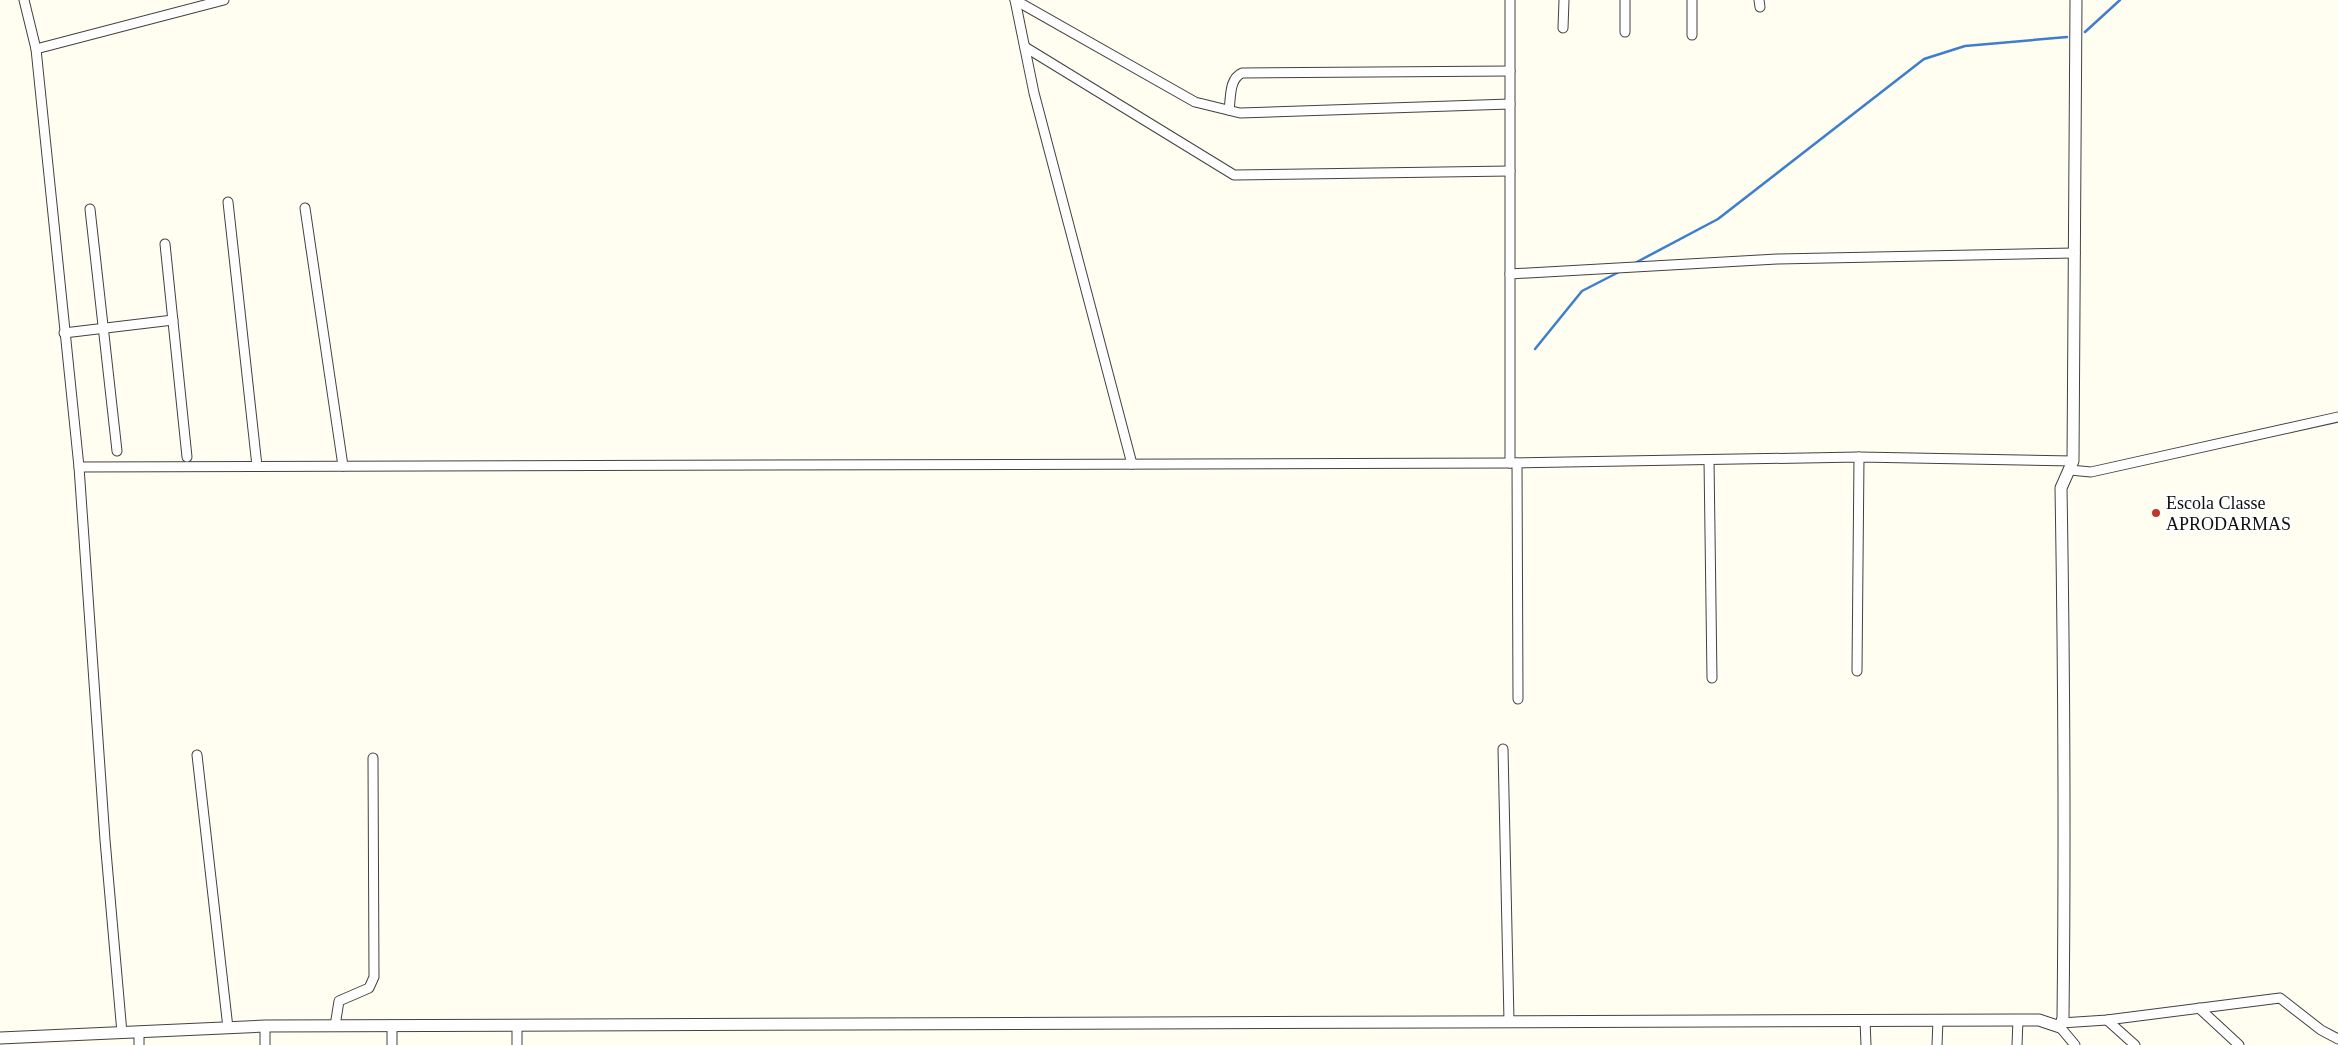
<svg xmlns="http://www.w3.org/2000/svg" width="2338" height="1045" viewBox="0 0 2338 1045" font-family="Georgia,serif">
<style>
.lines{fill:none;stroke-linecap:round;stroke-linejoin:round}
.stream{stroke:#3e7ecc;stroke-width:2.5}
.minor-casing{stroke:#424242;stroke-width:11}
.tertiary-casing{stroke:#424242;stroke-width:13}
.minor{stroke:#fff;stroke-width:9}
.tertiary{stroke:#fff;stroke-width:11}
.poi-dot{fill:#be3728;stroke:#fff;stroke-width:2}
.labels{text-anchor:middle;stroke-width:5;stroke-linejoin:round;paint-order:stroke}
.poi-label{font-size:18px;fill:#0f0f0f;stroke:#fff;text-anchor:start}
</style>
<rect width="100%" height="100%" fill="#fffef1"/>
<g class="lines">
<g class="stream">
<polyline points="2085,32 2120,0"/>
<polyline points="1635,263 1718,219 1924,59 1965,46 2067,37"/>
<polyline points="1535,349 1582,291 1619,272"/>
</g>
<g class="minor-casing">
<g id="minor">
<polyline points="24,0 36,49 79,467 105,840 122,1033"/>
<polyline points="1015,0 1195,102 1240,113 1510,104"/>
<polyline points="1015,0 1034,93 1132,464"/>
<polyline points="1692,0 1692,35"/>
<polyline points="1759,0 1760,7"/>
<polyline points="1563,28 1564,0"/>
<polyline points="1625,32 1625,0"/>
<polyline points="1025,47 1234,175 1510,171"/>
<polyline points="36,49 224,0"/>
<path d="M1229,110C1231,97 1229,79 1242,73L1510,71"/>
<polyline points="228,202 257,466"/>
<polyline points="305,208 343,466"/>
<polyline points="90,209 117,451"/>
<polyline points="165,244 187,457"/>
<polyline points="1510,274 1777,259 2075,253"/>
<polyline points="64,333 173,320"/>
<polyline points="1709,460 1712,678"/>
<polyline points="1510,463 1510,0"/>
<polyline points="1517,463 1518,699"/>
<polyline points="79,467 1510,463 1859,457 2073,461"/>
<polyline points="2070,470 2091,472 2338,417"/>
<polyline points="1857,671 1859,457"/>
<polyline points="1503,749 1509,1021"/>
<polyline points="197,755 228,1028"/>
<polyline points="2199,1008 2239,1045"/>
<polyline points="1865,1020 1866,1045"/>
<polyline points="2107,1020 2135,1045"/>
<polyline points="2061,1023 2107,1020 2280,998 2321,1030 2338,1039"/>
<polyline points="392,1025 392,1045"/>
<polyline points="517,1025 517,1045"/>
<polyline points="265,1026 265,1045"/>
<polyline points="335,1026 339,1001 369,988 374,977 373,758"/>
<polyline points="2060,1027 2075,1045"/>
<polyline points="139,1033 139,1045"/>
<polyline points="1937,1045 1938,1020"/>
<polyline points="2017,1045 2018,1020"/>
</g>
</g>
<g class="tertiary-casing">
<path id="tertiary" d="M0,1038L265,1026L2018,1020H2039L2060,1027L2063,1018C2065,841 2064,665 2061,488L2073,461L2076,0"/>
</g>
<use href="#minor" class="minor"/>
<use href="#tertiary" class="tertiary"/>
</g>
<circle class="poi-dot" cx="2156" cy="513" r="5"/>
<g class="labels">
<g class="poi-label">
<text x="2166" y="509">Escola Classe<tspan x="2166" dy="21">APRODARMAS</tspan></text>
</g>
</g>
</svg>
